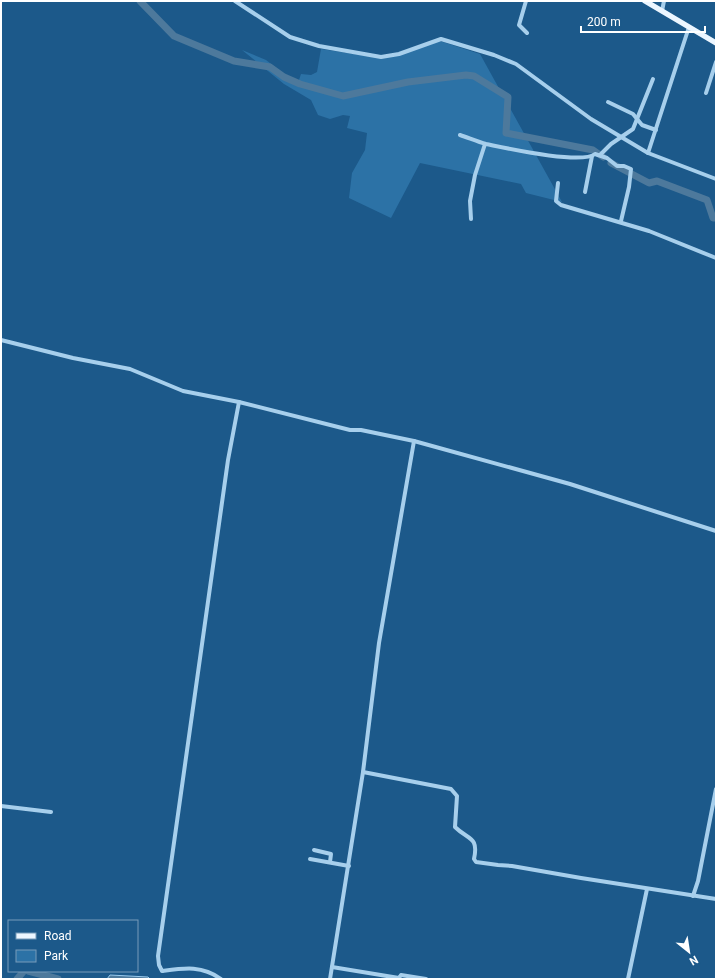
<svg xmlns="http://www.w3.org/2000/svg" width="717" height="980" viewBox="0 0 717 980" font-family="Roboto,sans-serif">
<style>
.green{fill:#2c72a6}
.water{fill:#4d799c;stroke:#9acbee}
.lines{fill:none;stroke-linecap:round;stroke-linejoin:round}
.river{stroke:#4d799c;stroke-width:7}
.minor{stroke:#a7cfec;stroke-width:4}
.major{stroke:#ecf6ff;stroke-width:5.5}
</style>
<rect width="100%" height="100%" fill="#1c598a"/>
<polygon class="green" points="440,41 480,54 562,202 526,193 521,184 420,163 391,218 349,198 352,173 365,150 367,133 347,128 350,116 343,115 330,119 318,115 311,100 284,84 242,50 266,60 292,80 298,83 301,74 311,75 317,72 321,49 381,58"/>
<polygon class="water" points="110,975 148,977 150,979 107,979"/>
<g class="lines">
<g class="river">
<polyline points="140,1 174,36 234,61 270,67 284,77 300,84 343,96 408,82 466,75 474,76 508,97 506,133 593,150 603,157"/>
<polyline points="611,163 649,183 657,181 707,200 713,218 716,218"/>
<polyline points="28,971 58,979"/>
<polyline points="17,979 24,971"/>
</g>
<g class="minor">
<polyline points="235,1 290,37 319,46 381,57 399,54 441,39 494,55 516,64 591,119 648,153 716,179"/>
<polyline points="526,1 519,25 527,33"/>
<polyline points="662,11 664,1"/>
<polyline points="706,93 716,62"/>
<polyline points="608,102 633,114 642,125 656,130"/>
<path d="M460,135C469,138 478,142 486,144C506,148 581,165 595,154L607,158L617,166H624L631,169L629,187L621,221"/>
<polyline points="648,153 689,27"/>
<polyline points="600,155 611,144 633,129 653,79"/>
<polyline points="558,183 556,201 561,205 649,231 716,258"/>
<polyline points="585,192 592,156"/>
<polyline points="471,219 470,201 475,175 485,144"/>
<polyline points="1,340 73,358 130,369 183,391 239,402 350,430 361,430 414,441 570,484 716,531"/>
<path d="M363,772L451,789L457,796L455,827C468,840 479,836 474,859L476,862L498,865L512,866L581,878L716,899"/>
<polyline points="1,806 51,812"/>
<polyline points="314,850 331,854 330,862"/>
<polyline points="310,859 349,866"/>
<polyline points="693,896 698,881 716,789"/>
<polyline points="332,967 399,978 401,975 426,979"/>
<path d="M221,979C202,965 184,968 162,971L159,965L158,956L228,460L239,402"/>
<polyline points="330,979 363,772 379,643 414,441"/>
<polyline points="628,979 647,889"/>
</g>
<polyline class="major" points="645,1 716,43"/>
</g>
<rect width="717" height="980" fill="none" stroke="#ffffff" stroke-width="4"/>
<rect x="8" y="920" width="130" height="52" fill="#1c598a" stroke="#779bb9"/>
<rect x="16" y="933" width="20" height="6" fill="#ecf6ff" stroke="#779bb9"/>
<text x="44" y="940" font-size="12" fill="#ffffff">Road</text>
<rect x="16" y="950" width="20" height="12" fill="#2c72a6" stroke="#779bb9"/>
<text x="44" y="960" font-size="12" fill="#ffffff">Park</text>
<g transform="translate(689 952) rotate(150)" stroke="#1c598a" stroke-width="3" paint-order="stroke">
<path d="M0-3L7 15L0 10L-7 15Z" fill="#ffffff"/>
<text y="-6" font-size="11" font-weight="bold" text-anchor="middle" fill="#ffffff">N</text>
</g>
<path d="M581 26v6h124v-6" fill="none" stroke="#ffffff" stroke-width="2"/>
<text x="587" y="26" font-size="12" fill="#ffffff" stroke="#1c598a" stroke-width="3" paint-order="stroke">200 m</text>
</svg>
